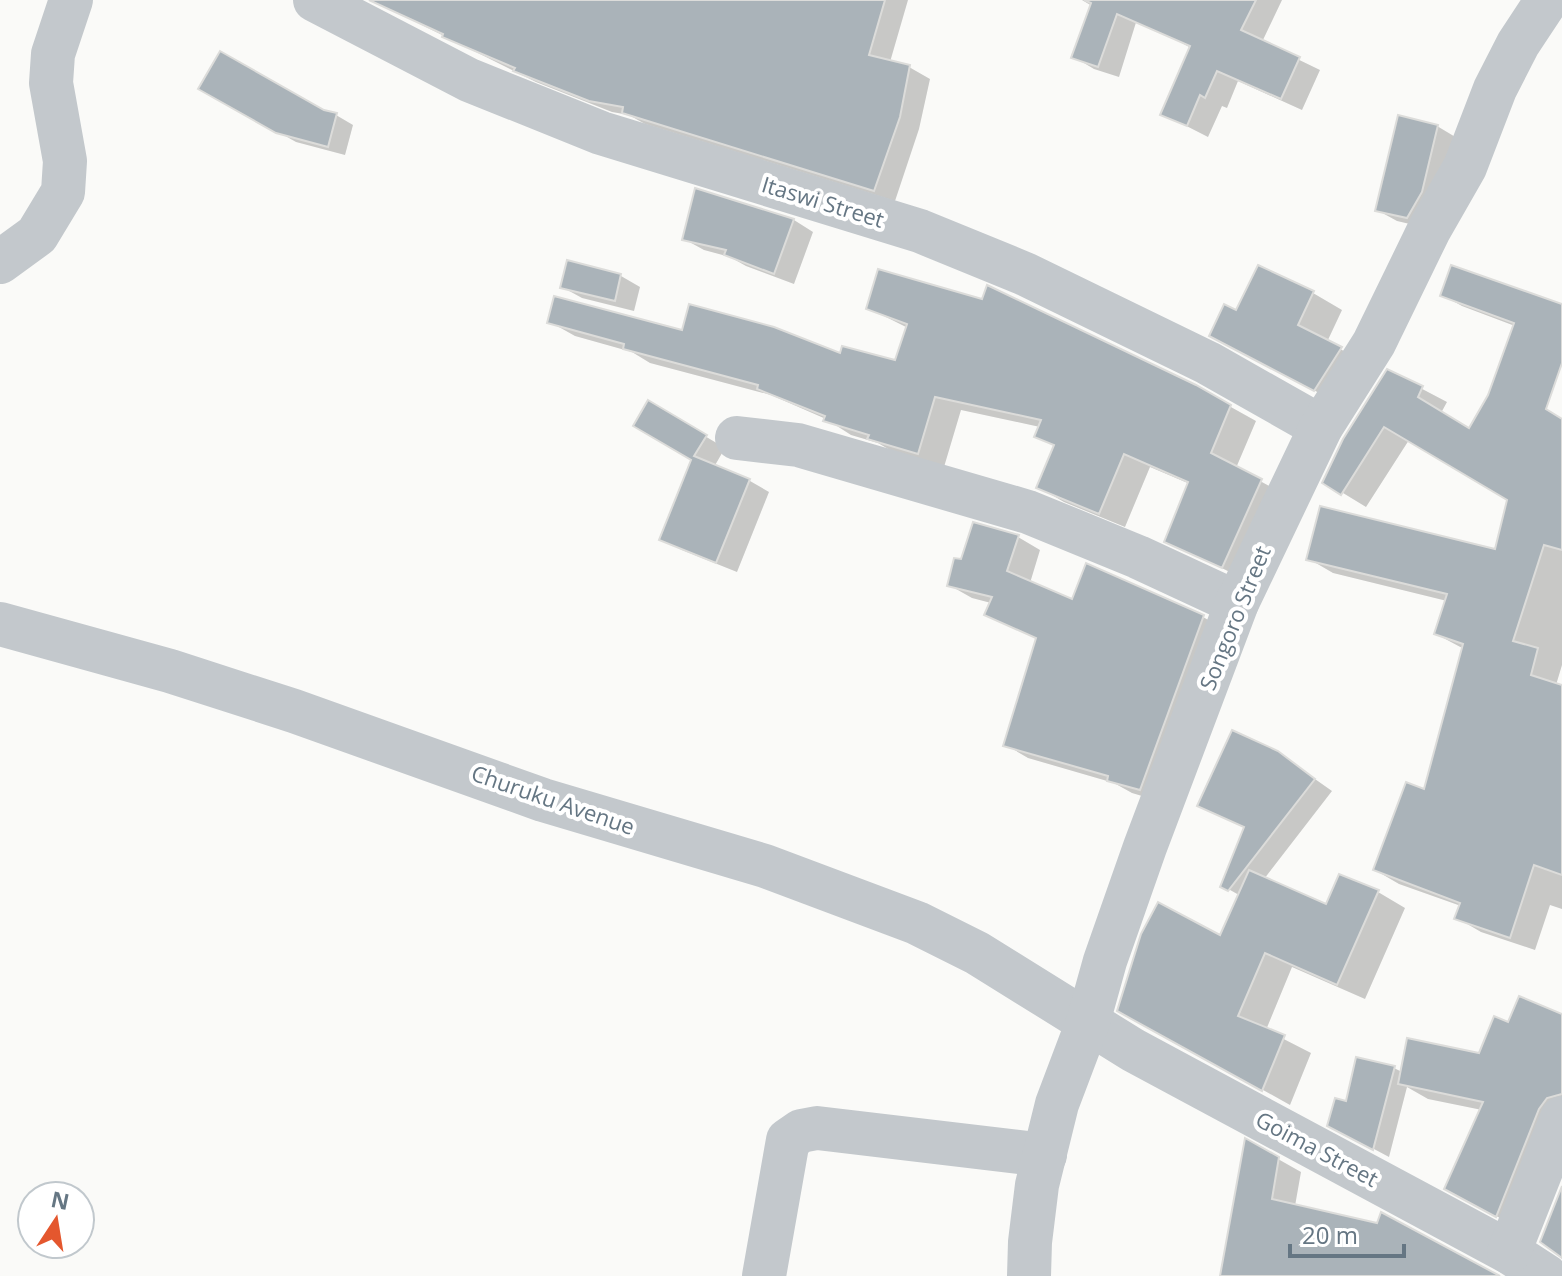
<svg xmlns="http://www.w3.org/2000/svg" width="1562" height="1276" viewBox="0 0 1562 1276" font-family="'Open Sans',sans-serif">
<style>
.shadow{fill:#0003}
.building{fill:#aab3b9;stroke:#dcdcda;stroke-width:2}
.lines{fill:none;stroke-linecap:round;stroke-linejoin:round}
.minor{stroke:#c3c8cc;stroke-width:44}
.labels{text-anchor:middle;stroke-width:8;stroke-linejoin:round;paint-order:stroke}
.street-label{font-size:22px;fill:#657683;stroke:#fff}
</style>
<rect width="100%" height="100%" fill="#fafaf8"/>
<g class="shadow">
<polygon points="413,0 908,0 890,62 909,67 930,79 919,129 895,201 645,124 629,115 612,112 536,82 406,17"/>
<polygon points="1082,0 1143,0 1119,77 1094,69 1074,57 1092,6"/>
<polygon points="1171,0 1282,0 1262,42 1320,70 1302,110 1238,81 1227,108 1222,106 1208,137 1163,114 1191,48 1158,30"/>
<polygon points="201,88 336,115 353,125 345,155 296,142"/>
<polygon points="1437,126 1457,138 1427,228 1397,221 1377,210"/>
<polygon points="696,191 794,220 813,232 794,284 746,266 730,257 704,250 684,239"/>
<polygon points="568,262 621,276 640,287 634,311 582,298 562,287"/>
<polygon points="1313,293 1342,310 1327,342 1370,365 1344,406 1241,352 1237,313"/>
<polygon points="1442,295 1562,306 1562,355 1515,326 1462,306"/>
<polygon points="868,308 1195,387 1256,421 1236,468 1286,495 1248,581 1167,541 1190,484 1150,467 1125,527 1064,502 1038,487 1056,447 1036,436 1040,427 961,410 944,467 895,453 878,443 851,435 826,419 771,395 650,363 632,352 575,336 550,322 684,332 897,362 908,328"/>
<polygon points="1388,371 1447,402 1441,413 1470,430 1562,421 1562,665 1556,685 1562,687 1562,909 1550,905 1535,950 1481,932 1457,918 1461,906 1399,884 1375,870 1425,792 1464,649 1436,634 1447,601 1333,573 1309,559 1496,552 1509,499 1409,440 1366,507 1325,482"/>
<polygon points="649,403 725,448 714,467 750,481 769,492 737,572 682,550 662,539 694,459"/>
<polygon points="1018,537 1040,550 1030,583 1073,602 1087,566 1203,617 1226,630 1162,802 1132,793 1114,783 1028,758 1006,745 1037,639 987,614 991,603 972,598 949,585 962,562"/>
<polygon points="1278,753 1332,791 1264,879 1327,906 1378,892 1405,908 1365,999 1292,967 1266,1030 1311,1053 1290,1105 1147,1025 1221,938 1239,895 1223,886 1246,828 1200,805"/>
<polygon points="1562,1016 1562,1135 1524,1231 1474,1204 1482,1110 1428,1099 1407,1087 1389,1157 1346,1134 1348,1103 1394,1068 1402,1072 1480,1055 1509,1024"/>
<polygon points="1278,1159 1301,1172 1295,1206 1497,1276 1222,1276"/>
</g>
<g class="building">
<polygon points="369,0 885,0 869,55 910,65 900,117 874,191 622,113 623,107 589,101 513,71 515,68 442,37 443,34"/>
<polygon points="1084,0 1256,0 1241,30 1300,57 1281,99 1217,71 1205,98 1200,95 1187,126 1160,115 1190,46 1117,14 1098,67 1071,58 1091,3"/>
<polygon points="220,51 324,110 337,113 328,147 276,133 198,89"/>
<polygon points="1398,115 1438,125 1422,192 1407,218 1375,211"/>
<polygon points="695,188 794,219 774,274 724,255 726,250 682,240"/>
<polygon points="567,260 621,274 615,301 560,288"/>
<polygon points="1258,265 1314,291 1298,325 1342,347 1314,391 1209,336 1224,304 1236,310"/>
<polygon points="1451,265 1562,304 1562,363 1546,409 1562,419 1562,550 1544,545 1513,641 1538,648 1531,675 1562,685 1562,875 1534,865 1510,938 1454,919 1460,903 1373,870 1406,782 1424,789 1463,644 1434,634 1447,594 1306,560 1320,506 1495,549 1507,500 1384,427 1341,495 1322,483 1343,439 1387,369 1423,386 1418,397 1469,428 1488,395 1514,323 1440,296"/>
<polygon points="878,269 982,299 987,285 1196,385 1231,405 1211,453 1262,479 1222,568 1164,542 1188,482 1124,454 1099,514 1036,488 1054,445 1034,437 1041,420 935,397 918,454 867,439 869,435 823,421 825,416 757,389 758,385 623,349 624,344 547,323 554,296 682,330 689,304 774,327 840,353 842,346 895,360 907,324 866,309"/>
<polygon points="648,400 707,435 694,456 750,479 716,563 659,540 691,460 633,426"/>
<polygon points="973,522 1019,535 1007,571 1072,599 1086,563 1204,615 1140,790 1107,781 1108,776 1003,746 1036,638 984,615 992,597 947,586 954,558 961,559"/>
<polygon points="1232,730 1278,751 1315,779 1228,891 1220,887 1244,827 1197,806"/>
<polygon points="1249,870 1326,904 1339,874 1379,890 1337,985 1265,953 1238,1016 1285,1035 1262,1091 1117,1011 1141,934 1158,902 1220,935"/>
<polygon points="1519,996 1562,1014 1562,1094 1547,1098 1539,1109 1496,1217 1444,1189 1483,1102 1398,1084 1407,1038 1479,1053 1494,1016 1508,1022"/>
<polygon points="1356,1057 1395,1066 1373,1150 1327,1126 1335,1098 1346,1101"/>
<polygon points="1245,1138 1279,1157 1272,1199 1377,1223 1381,1212 1500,1276 1220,1276"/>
<polygon points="1562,1186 1562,1258 1540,1242"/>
</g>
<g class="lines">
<g class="minor">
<polyline points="315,0 469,80 601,133 920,231 1025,274 1208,363 1321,427"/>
<polyline points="0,262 37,235 63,192 65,161 51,83 53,54 71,0"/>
<polyline points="737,438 798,445 1028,512 1138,557 1237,603"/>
<polyline points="0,624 170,671 294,711 543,800 765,866 917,923 977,953 1133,1050 1509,1252 1546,1276"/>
<polyline points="1509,1252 1562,1118"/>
<polyline points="764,1276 788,1140 801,1131 817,1128 1045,1155"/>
<polyline points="1029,1276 1030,1242 1037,1185 1057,1104 1088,1022 1105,961 1145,847 1237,603 1321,427 1374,343 1429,230 1465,167 1495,89 1518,44 1547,0"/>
</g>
</g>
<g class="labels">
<g class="street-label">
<text transform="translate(823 202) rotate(17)" y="8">Itaswi Street</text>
<text transform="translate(1235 618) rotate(-68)" y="8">Songoro Street</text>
<text transform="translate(553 800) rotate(19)" y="8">Churuku Avenue</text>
<text transform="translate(1317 1149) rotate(28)" y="8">Goima Street</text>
</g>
</g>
<g transform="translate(56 1220) rotate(12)"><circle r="38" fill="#ffffff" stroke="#c1c8cd" stroke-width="2"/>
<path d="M0-6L14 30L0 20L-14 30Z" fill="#e4572e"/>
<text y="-12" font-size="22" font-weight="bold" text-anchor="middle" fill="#657683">N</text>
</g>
<path d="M1290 1244v12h114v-12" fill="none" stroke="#657683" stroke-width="4"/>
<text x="1302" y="1244" font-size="24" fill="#657683" stroke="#ffffff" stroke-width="6" paint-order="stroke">20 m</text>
</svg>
